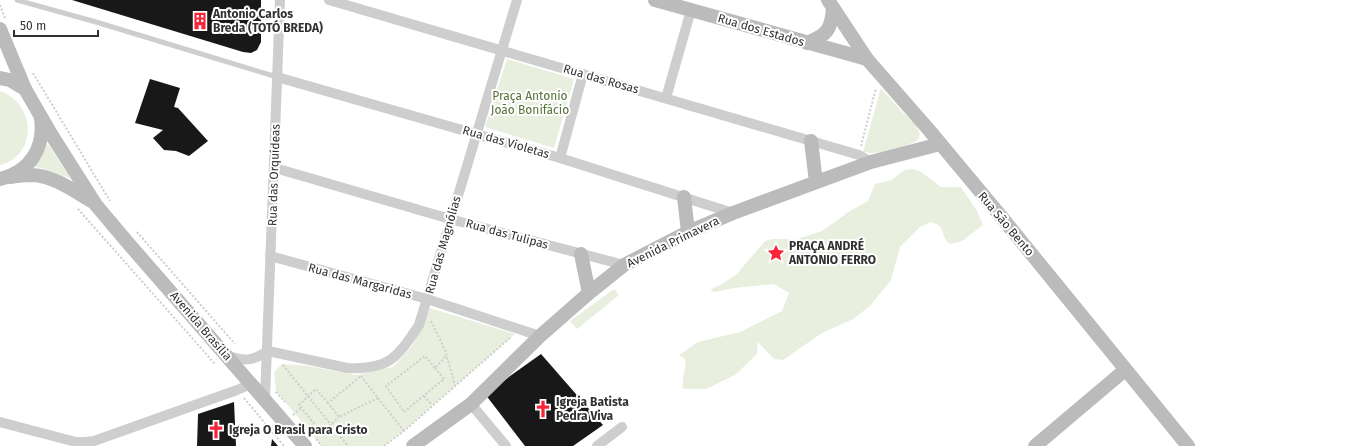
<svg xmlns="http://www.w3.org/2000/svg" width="1350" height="446" viewBox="0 0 1350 446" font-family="'Fira Sans',sans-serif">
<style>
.green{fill:#e8efde}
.building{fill:#181818}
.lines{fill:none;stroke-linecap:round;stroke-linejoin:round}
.path{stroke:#cecece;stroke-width:2;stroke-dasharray:2 2;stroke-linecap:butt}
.lane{stroke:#cecece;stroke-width:5}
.street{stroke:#cecece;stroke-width:10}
.secondary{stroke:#bbb;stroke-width:14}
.labels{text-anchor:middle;stroke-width:4;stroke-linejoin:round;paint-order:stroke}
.poi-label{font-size:12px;font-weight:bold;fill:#313131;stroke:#fff;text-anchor:start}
.street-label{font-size:12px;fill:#313131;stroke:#fff}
.park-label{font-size:12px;fill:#557239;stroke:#fff}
</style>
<rect width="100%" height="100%" fill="#fff"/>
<g class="green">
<polygon points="507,59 574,79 554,148 485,127"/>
<path d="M881,88L901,111L915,124L920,134L918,140C903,148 880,156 863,152Z"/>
<path d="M0,91C36,104 38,155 0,165Z"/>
<polygon points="48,144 70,178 34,166"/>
<path d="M913,169L921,172L941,187H961L977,211L983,225L962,241L950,244C939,236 948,226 930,222L920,227L900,247L891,280L870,306L853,319L822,333L783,360L774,359L758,342L757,354L735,375L706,389H683C681,378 687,369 685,359L679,355L698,342L740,332L782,311L789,293L774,284L734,288L715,292L710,290L720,285L736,275L765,241L773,239H797L822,231L850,211L868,201L875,184L891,180L905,170Z"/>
<polygon points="614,289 619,295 577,329 570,321"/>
<polygon points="430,308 515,334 401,433 384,446 322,446 276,391 274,372 282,364 308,366 355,375 393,367 412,346"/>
</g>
<g class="building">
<polygon points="72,0 261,0 261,42 257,50 251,53 243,52"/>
<polygon points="150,79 180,88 174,107 178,108 208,141 189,156 176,151 164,150 153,138 163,130 135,123"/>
<polygon points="541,354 603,425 573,446 525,446 485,394"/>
<polygon points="234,402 236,446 197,446 198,414"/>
<polygon points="272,439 278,446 271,446"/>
</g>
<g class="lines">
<g class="path">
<polyline points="0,5 5,18"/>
<polyline points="33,73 110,201"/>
<polyline points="861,146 876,88"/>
<polyline points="78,209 215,364"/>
<polyline points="137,232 235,344"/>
<polyline points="431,321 445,350 455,385"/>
<polyline points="283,365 348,446"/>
<polyline points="435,368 444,379 404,412 386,386 425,356 435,368 447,355"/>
<polygon points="361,376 378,398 339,417 328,403"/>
<polyline points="276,392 285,402"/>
<polyline points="424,396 431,404"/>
<polyline points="244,398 284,446"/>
<polyline points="378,398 404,431"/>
<polyline points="328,403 316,389 299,405 322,433 339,417"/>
<polyline points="293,415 301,408"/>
<polyline points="316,439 322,446"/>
<polyline points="384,446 404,431 511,337"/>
</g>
<polyline class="lane" points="17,0 96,22 277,77"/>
<g class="street">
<polyline points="329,0 859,155 871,162"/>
<polyline points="277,77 560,158 733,213"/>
<polyline points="666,98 691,10"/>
<polyline points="560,158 583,74"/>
<polyline points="275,168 450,219 624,265"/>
<polyline points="270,256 427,299 540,336"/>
<path d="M268,351L347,368C389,370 397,358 419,325L517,0"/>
<path d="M227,355C243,362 253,361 268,351"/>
<polyline points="265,400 280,0"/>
<polyline points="471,404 506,446"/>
<polyline points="0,422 76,442 85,442 94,441 237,390 251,384"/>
<polyline points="597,446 622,427"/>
</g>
<g class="secondary">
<polyline points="655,0 867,59"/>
<polyline points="828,0 867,59 929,130 999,214 1188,446"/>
<polyline points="0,29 25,89"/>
<path d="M807,43C827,35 831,30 833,9"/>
<polyline points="0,78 10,80 25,89 51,134 96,205 128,243 305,446"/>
<polyline points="811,141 816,182"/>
<path d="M10,177C17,176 25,175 32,175C55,176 74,191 93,202"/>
<path d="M0,179C30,172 45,148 41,118"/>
<polyline points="684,197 688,232"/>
<polyline points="581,254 589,293"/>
<polyline points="413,446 471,404 540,336 589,293 624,265 688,232 733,213 871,162 940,144"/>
<polyline points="1035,446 1125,370"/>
</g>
</g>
<defs>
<g id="building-bare" transform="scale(1.38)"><path d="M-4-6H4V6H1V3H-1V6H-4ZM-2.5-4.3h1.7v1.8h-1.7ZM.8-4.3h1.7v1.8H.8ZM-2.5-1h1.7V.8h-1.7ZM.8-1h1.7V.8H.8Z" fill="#f72539" stroke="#fff" stroke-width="2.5" paint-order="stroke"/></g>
<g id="sight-bare" transform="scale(1.38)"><path d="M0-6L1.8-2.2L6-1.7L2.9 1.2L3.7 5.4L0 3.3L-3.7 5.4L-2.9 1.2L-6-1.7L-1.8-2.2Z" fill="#f72539" stroke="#fff" stroke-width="2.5" paint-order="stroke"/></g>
<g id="church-bare" transform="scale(1.38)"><path d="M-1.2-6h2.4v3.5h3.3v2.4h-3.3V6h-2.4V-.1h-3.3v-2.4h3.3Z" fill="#f72539" stroke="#fff" stroke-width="2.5" paint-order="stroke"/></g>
</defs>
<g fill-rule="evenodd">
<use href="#building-bare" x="200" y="21"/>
<use href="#sight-bare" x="776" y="253"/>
<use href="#church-bare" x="543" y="409"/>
<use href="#church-bare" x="216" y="430"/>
</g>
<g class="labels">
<g class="poi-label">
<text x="213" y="18">Antonio Carlos<tspan x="213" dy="14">Breda (TOTÓ BREDA)</tspan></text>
<text x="789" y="250">PRAÇA ANDRÉ<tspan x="789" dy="14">ANTONIO FERRO</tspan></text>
<text x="556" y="406">Igreja Batista<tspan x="556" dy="14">Pedra Viva</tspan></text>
<text x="229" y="434">Igreja O Brasil para Cristo</text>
</g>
<g class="street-label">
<text transform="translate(761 30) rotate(16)" y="4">Rua dos Estados</text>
<text transform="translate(601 79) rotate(16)" y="4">Rua das Rosas</text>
<text transform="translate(506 142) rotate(16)" y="4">Rua das Violetas</text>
<text transform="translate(274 175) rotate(-88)" y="4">Rua das Orquídeas</text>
<text transform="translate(1006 224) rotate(50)" y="4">Rua São Bento</text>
<text transform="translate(507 234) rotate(15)" y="4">Rua das Tulipas</text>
<text transform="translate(673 242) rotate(-26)" y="4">Avenida Primavera</text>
<text transform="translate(443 245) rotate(-74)" y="4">Rua das Magnólias</text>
<text transform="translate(360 281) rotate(15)" y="4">Rua das Margaridas</text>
<text transform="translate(201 326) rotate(49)" y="4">Avenida Brasília</text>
</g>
<g class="park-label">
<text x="530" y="100">Praça Antonio<tspan x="530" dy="14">João Bonifácio</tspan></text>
</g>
</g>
<path d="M14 30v6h84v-6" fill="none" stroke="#313131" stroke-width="2"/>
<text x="20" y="30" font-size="12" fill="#313131" stroke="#ffffff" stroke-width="3" paint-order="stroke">50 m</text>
</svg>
